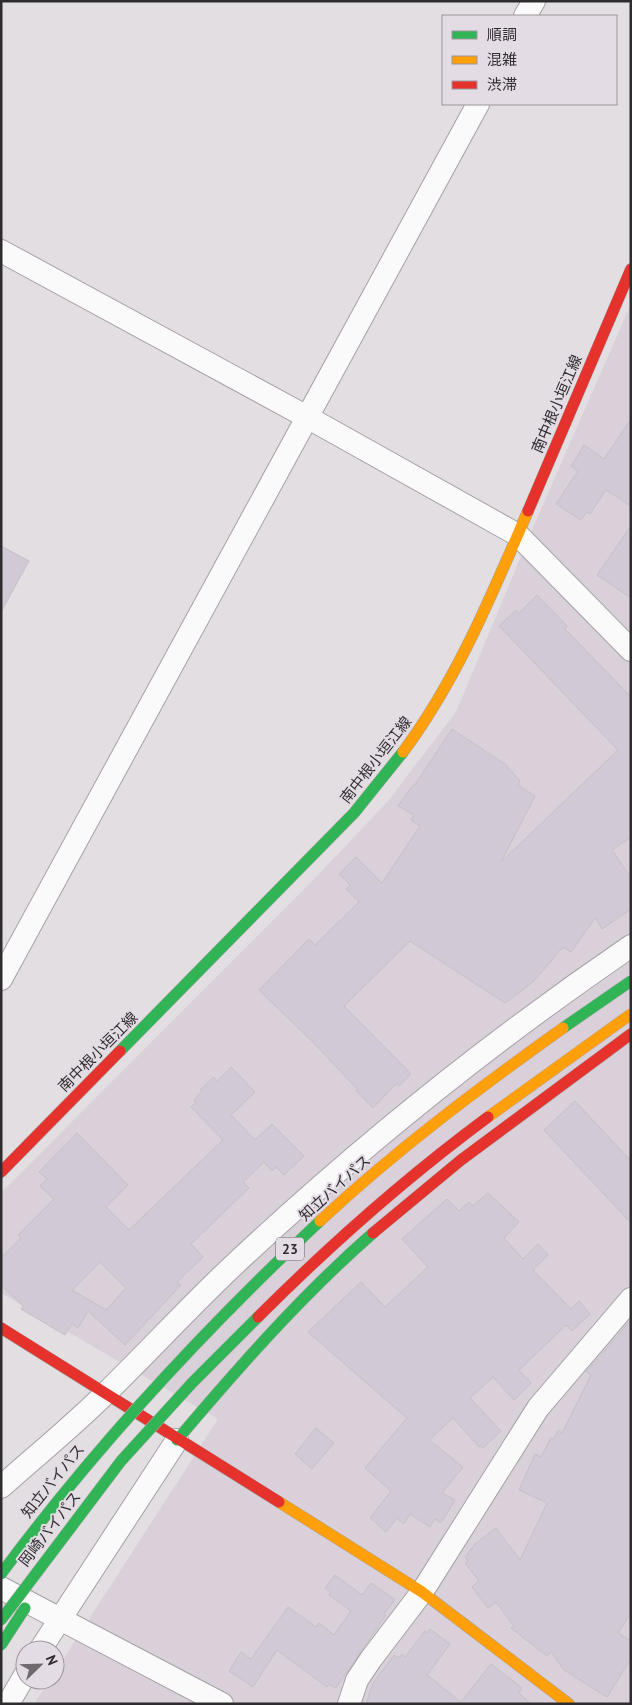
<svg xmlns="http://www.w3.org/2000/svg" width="632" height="1705" viewBox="0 0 632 1705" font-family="'PT Sans','Noto Sans JP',sans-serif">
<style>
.built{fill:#d9d0da}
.building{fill:#d1cad6;stroke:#c4c1c5;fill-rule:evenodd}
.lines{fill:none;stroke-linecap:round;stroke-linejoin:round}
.street-casing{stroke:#a4a2a4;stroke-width:24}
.fast-casing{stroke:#a4a2a4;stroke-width:12}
.slow-casing{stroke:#a4a2a4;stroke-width:12}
.jam-casing{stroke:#a4a2a4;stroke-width:12}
.street{stroke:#fbfafb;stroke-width:22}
.fast{stroke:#30b455;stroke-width:11}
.slow{stroke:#ff9f0a;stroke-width:11}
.jam{stroke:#e5322d;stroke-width:11}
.fast-bridge-casing{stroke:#bbaeb7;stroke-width:12;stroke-linecap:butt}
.slow-bridge-casing{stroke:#bbaeb7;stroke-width:12;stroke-linecap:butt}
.jam-bridge-casing{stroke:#bbaeb7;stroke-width:12;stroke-linecap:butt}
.fast-bridge{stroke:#30b455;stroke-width:11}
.slow-bridge{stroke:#ff9f0a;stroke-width:11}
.jam-bridge{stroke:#e5322d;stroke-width:11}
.labels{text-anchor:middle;stroke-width:4;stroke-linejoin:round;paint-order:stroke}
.shield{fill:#e4dce4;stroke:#656165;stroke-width:1}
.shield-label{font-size:14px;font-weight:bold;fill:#2f2c2f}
.street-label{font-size:15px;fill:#2f2c2f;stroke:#e4dce4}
</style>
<rect width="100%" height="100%" fill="#e2dee2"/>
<polygon class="built" points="631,304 631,1704 34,1704 50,1680 55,1680 55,1672 218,1419 1,1293 1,1193 319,874 388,801 456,712 535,523"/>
<g class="building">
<polygon points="631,419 631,506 606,490 590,514 587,512 581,520 556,504 578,471 571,466 584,445 604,459"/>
<polygon points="631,526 631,598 597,575"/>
<polygon points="1,546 29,561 1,612"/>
<polygon points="537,595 567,626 565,629 631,697 631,837 612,850 631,878 631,909 602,929 595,918 571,952 563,947 533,982 505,1003 410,941 344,1006 411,1074 399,1086 397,1083 373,1108 356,1091 358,1090 315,1044 259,990 309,939 315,945 359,902 346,889 350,885 339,874 356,857 382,883 420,826 411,820 414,815 398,806 413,785 414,786 452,729 505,764 520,781 518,785 535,796 501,862 618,750 499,626 516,610 519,613"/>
<path d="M231,1067L255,1092L231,1115L255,1140L272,1124L304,1156L284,1175L276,1167L272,1171L264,1162L243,1182L249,1188L191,1244L203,1257L177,1282L181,1285L125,1345L88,1311L78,1328L72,1324L65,1335L21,1309L23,1306L1,1285V1258L21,1238L18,1235L54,1199L40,1186L47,1179L39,1172L77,1133L128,1185L106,1207L129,1230L223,1140L191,1107L196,1102L194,1100L202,1091L200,1090L214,1077L217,1081ZM100,1262L126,1288L106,1310L72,1290Z"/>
<polygon points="575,1101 631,1161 631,1223 544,1130"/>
<polygon points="488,1193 519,1222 504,1238 523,1259 538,1244 548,1255 533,1270 571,1309 579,1301 590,1314 572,1331 566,1325 519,1370 531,1383 514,1400 493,1377 470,1398 501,1431 483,1448 480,1446 479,1447 453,1418 429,1440 463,1467 442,1493 455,1500 441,1523 435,1519 430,1527 410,1514 404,1524 397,1518 386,1532 370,1518 391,1491 365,1468 407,1418 308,1332 361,1282 385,1307 428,1267 402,1239 447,1199 459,1211 469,1202 473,1206"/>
<polygon points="631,1320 631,1613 618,1633 631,1641 631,1659 607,1697 564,1670 551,1652 547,1656 511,1628 514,1626 496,1602 488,1608 472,1587 479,1581 465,1563 468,1561 465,1557 475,1544 496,1528 520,1560 547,1503 519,1490 535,1454 541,1457 551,1438 554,1439 558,1430 562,1433 591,1375 586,1372"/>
<polygon points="316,1428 334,1443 312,1469 295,1454"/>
<polygon points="335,1575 362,1595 371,1583 395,1600 384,1614 386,1615 336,1688 329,1684 327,1687 277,1650 253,1687 229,1671 241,1652 251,1659 288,1607 316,1627 319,1623 334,1635 351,1611 329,1595 331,1592 325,1588"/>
<polygon points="430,1629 450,1644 427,1675 461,1702 491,1664 522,1688 519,1693 531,1704 366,1704 373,1683 394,1655 399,1658 402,1654 405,1657 425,1631 427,1633"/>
</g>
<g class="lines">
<g class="street-casing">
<g id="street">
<polyline points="525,16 534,1"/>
<polyline points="1,251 307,417 518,535 631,650"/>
<polyline points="1,979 478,104"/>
<path d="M1,1487C37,1455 74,1425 107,1392C151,1349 192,1304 237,1262C360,1147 492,1041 631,946"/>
<polyline points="1,1588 222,1704"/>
<polyline points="40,1650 177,1440"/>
<polyline points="8,1704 25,1675"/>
<polyline points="349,1704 357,1680 371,1659 422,1592 538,1408 631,1299"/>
</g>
</g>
<g class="fast-casing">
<g id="fast">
<polyline points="120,1051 354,813 403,752"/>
<path d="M177,1440C239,1367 301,1296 373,1233"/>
</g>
</g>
<g class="slow-casing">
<g id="slow">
<path d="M403,752C458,678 492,594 528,511"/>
<polyline points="279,1502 422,1592 569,1704"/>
</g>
</g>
<g class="jam-casing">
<g id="jam">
<polyline points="528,511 631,269"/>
<polyline points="1,1172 120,1051"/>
<polyline points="373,1233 461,1160 631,1034"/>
<polyline points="1,1328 279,1502"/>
</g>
</g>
<use href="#street" class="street"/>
<use href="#fast" class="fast"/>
<use href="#slow" class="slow"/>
<use href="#jam" class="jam"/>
<g class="fast-bridge-casing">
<g id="fast-bridge">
<polyline points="563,1028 631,981"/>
<path d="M1,1574C96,1446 204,1330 320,1221"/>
<polyline points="1,1620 121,1461 192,1383 258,1317"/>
<polyline points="1,1645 25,1608"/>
</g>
</g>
<g class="slow-bridge-casing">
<g id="slow-bridge">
<polyline points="488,1117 631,1014"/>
<path d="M320,1221C396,1150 479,1088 563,1028"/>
</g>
</g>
<g class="jam-bridge-casing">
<path id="jam-bridge" d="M258,1317C330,1245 407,1177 488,1117"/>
</g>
<use href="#fast-bridge" class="fast-bridge"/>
<use href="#slow-bridge" class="slow-bridge"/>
<use href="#jam-bridge" class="jam-bridge"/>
</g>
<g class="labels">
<rect class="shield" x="276" y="1237.5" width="28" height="23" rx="4"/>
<g class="shield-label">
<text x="290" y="1254">23</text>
</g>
<g class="street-label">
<text transform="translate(557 404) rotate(-67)" y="5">南中根小垣江線</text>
<text transform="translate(376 760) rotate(-52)" y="5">南中根小垣江線</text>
<text transform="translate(98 1052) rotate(-45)" y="5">南中根小垣江線</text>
<text transform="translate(335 1188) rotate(-42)" y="5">知立バイパス</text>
<text transform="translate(53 1481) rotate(-51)" y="5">知立バイパス</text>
<text transform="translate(50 1529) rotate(-52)" y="5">岡崎バイパス</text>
</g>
</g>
<rect width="632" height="1705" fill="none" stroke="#2f2c2f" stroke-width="5"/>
<rect x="442" y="15" width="175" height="90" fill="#e4dce4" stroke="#9c969c"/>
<rect x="452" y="31" width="25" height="8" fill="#30b455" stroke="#9c969c"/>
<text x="487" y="40" font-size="15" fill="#2f2c2f">順調</text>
<rect x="452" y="56" width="25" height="8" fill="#ff9f0a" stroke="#9c969c"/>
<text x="487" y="65" font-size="15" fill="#2f2c2f">混雑</text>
<rect x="452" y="81" width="25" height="8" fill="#e5322d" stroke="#9c969c"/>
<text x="487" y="90" font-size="15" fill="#2f2c2f">渋滞</text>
<g transform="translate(40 1665) rotate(67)"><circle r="24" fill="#e4dce4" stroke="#9c969c"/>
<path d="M0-4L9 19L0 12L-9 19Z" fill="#6e6a6e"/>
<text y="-8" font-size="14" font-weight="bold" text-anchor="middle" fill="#2f2c2f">N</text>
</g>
</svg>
